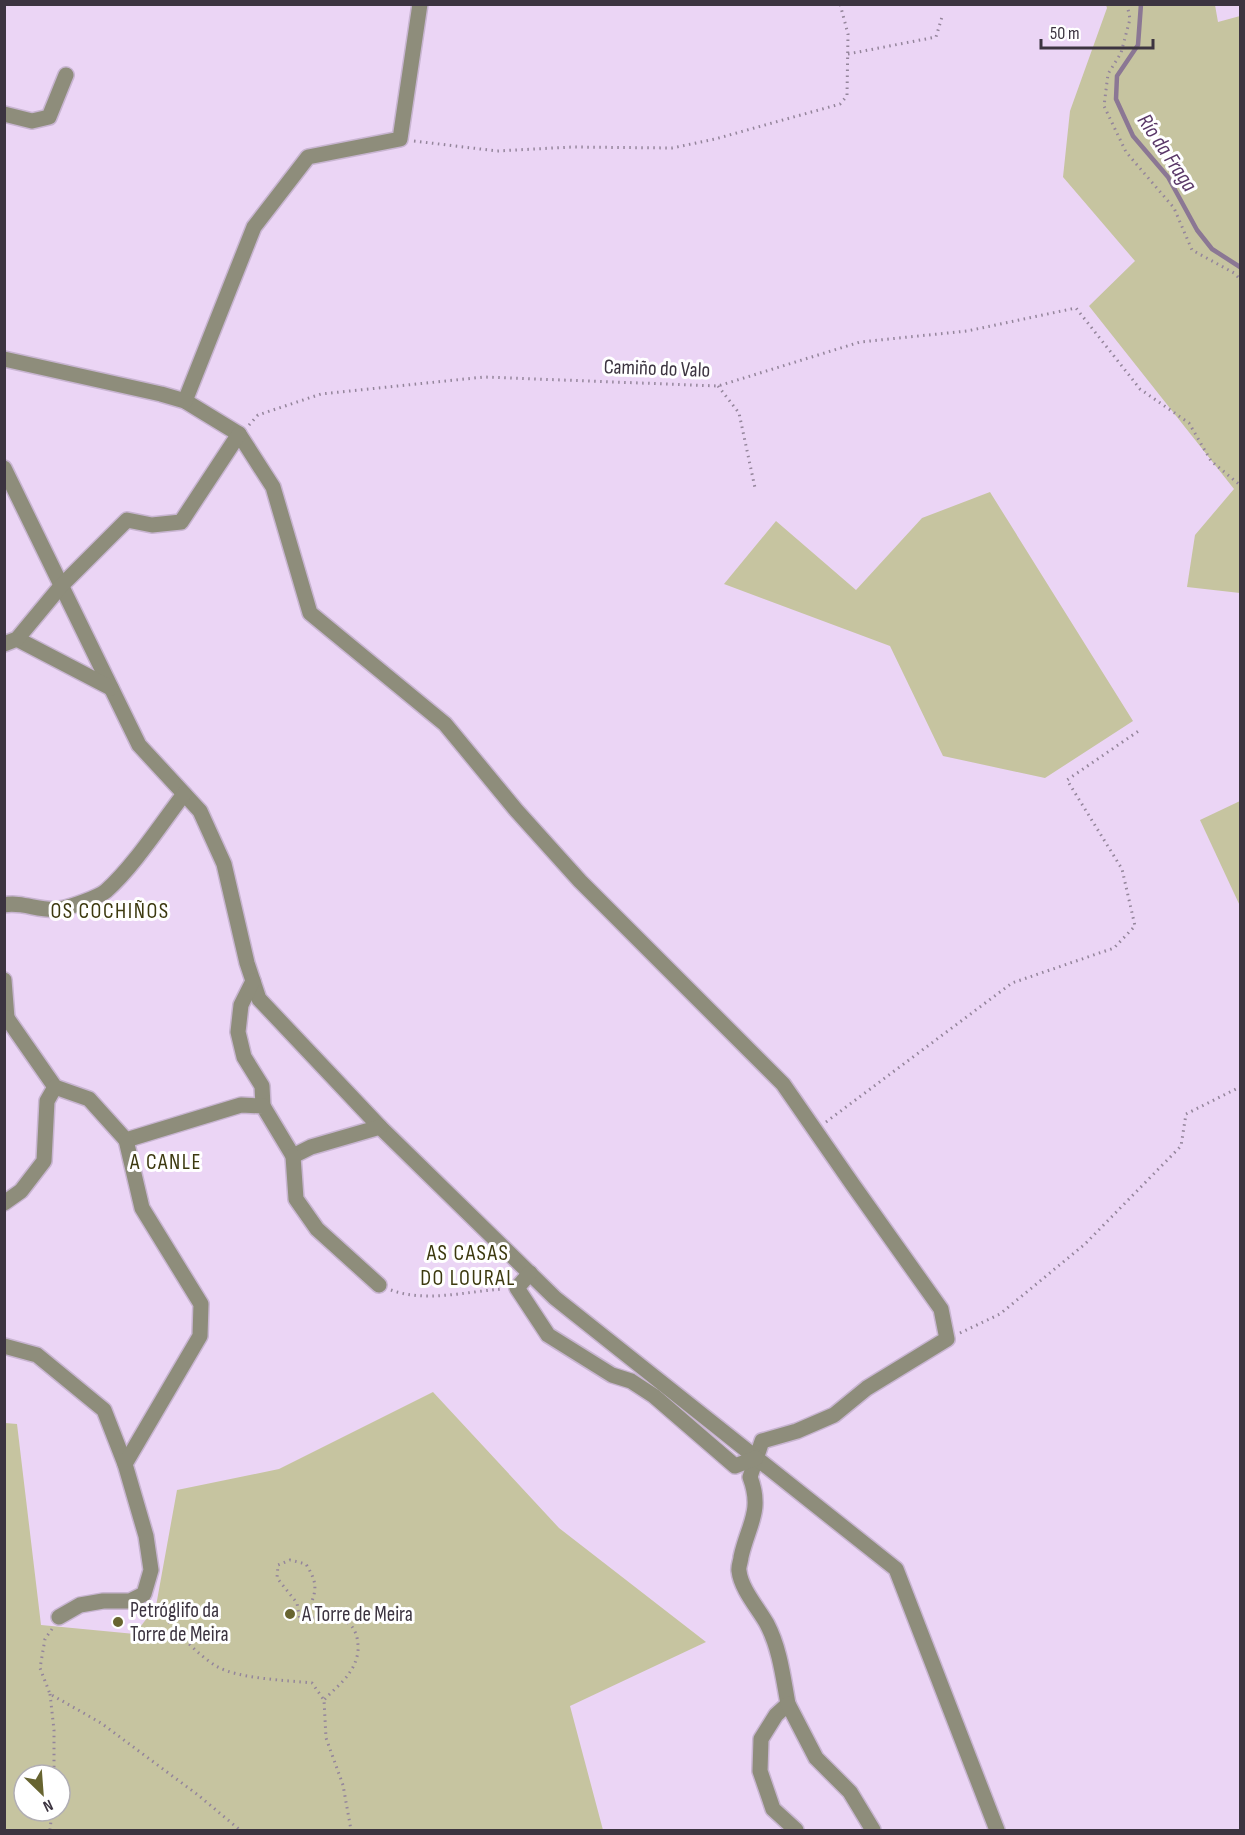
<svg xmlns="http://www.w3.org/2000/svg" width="1245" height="1835" viewBox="0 0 1245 1835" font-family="'Sofia Sans Condensed',sans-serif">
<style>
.green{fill:#c6c4a0;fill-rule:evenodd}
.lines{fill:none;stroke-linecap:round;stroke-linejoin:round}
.stream{stroke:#8b7794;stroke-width:4.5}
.minor-casing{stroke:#c8b5d1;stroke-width:18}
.path{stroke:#94859b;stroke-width:3;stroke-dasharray:1.5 4.5;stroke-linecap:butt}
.minor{stroke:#8e8d7b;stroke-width:15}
.poi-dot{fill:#676430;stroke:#fff;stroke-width:2}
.labels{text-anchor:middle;stroke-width:6;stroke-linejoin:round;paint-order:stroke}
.street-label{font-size:21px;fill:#3c3440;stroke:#fff}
.poi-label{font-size:21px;fill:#3c3440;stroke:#fff;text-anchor:start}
.water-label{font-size:22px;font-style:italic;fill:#5a3868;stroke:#fff}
.neighbourhood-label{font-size:22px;letter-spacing:1.5px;fill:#3c390f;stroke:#fff}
</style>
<rect width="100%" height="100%" fill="#ebd5f5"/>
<g class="green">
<polygon points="1106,5 1215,5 1218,22 1240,16 1240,593 1187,587 1195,535 1234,489 1089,306 1135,261 1063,177 1070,111 1107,8"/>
<polygon points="990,492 1133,721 1045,778 943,756 890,646 724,584 776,521 856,590 922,518"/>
<polygon points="1240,801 1240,906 1200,820"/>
<path d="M433,1392L559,1528L706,1642L570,1706L603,1830H5V1423L17,1424L41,1625L135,1634L156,1606L177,1490L279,1469ZM24,1775H60V1811H24Z"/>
</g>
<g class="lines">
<polyline class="stream" points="1141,4 1138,45 1117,76 1116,99 1133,136 1168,177 1197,230 1212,249 1240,267"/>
<g class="minor-casing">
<g id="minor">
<polyline points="4,114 32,121 49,117 66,75"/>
<path d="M4,359L161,394L185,401L239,434L273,487L310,613L445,724L516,810L580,881L783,1084L853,1185L941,1309L947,1339L867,1388L834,1415L797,1431L762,1441L750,1477C763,1511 748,1525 741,1557C741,1561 738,1567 739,1571C741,1589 758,1608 767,1624C780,1649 783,1677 788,1704L776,1715L761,1739L760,1771L773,1809L796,1830"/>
<polyline points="185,401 254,227 308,157 400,139 420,4"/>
<polyline points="4,468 139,745 200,811 224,864 247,963 259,999 380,1127 555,1298 896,1569 997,1830"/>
<polyline points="17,639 111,688"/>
<polyline points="4,644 17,639 61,586 127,520 152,525 181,522 239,434"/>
<path d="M4,905C22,901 41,912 59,909C69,908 99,897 106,891C134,866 161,824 184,794"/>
<polyline points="4,980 7,1018"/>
<polyline points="253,981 241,1005 238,1032 244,1057 262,1086 263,1106"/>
<polyline points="4,1018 7,1018 55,1087 89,1099 126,1140 241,1105 263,1106 293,1156 311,1147 380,1127"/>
<polyline points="293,1156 296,1199 317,1229 379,1285"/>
<polyline points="4,1203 21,1191 44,1161 47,1101 55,1087"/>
<polyline points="530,1273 517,1288 548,1335 612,1375 631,1381 654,1396 735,1466 756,1458"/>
<polyline points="4,1346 37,1355 104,1410 125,1464"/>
<polyline points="59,1617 80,1605 103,1601 130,1601 144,1594 151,1570 146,1536 125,1464 200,1336 201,1304 142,1208 126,1140"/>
<polyline points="788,1704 816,1758 850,1792 873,1830"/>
</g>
</g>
<g class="path">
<polyline points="1127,4 1130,19 1121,53 1108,74 1104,106 1126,152 1174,208 1192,250 1234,273 1240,279"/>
<polyline points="848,54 936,37 942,17"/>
<polyline points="414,141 497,151 572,147 672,148 715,139 840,104 847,96 848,34 840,4"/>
<polyline points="718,386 739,413 755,488"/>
<polyline points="249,425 258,415 321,394 484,377 718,386 860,342 967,331 1076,308 1140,389 1189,423 1211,461 1240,485"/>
<polyline points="826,1122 1012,983 1114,948 1135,926 1122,869 1067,780 1140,730"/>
<path d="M391,1290C426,1303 468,1291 504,1289"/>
<polyline points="960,1333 1000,1314 1085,1244 1181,1146 1186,1114 1240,1087"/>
<path d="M153,1604C173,1626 191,1650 216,1666C238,1679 285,1680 312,1683L324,1700L326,1738L343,1785L351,1830"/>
<path d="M320,1616L312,1601C318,1585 314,1578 306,1564L290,1560L278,1565L277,1578L297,1603L300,1621C324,1615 356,1611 358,1645C359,1654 355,1665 350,1672C344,1682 332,1691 324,1700"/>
<polyline points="52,1629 45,1639 40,1668 50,1694 101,1723 198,1795 240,1830"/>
<polyline points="50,1694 54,1730 54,1775"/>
<polyline points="50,1830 52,1811"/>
</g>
<use href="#minor" class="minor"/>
</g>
<g class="poi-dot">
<circle cx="290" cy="1614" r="6"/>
<circle cx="118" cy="1622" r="6"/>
</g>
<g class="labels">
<g class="street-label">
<text transform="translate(657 368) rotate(2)" y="7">Camiño do Valo</text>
</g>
<g class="poi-label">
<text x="130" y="1617">Petróglifo da<tspan x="130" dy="24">Torre de Meira</tspan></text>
<text x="302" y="1621">A Torre de Meira</text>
</g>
<g class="water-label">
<text transform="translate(1168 152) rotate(56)" y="8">Río da Fraga</text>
</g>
<g class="neighbourhood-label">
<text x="110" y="918">OS COCHIÑOS</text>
<text x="166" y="1169">A CANLE</text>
<text x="468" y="1260">AS CASAS<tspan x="468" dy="25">DO LOURAL</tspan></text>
</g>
</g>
<rect width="1245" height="1835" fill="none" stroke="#3c3440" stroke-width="12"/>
<g transform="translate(42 1793) rotate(155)"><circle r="28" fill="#ffffff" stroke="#b1aeb3" stroke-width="1.5"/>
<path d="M0-4.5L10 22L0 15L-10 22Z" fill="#676430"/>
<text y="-9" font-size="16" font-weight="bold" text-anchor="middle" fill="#3c3440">N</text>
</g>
<path d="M1041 39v9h112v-9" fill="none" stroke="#3c3440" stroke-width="3"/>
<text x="1050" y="39" font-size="18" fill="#3c3440" stroke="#ffffff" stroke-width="4.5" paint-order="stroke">50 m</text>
</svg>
